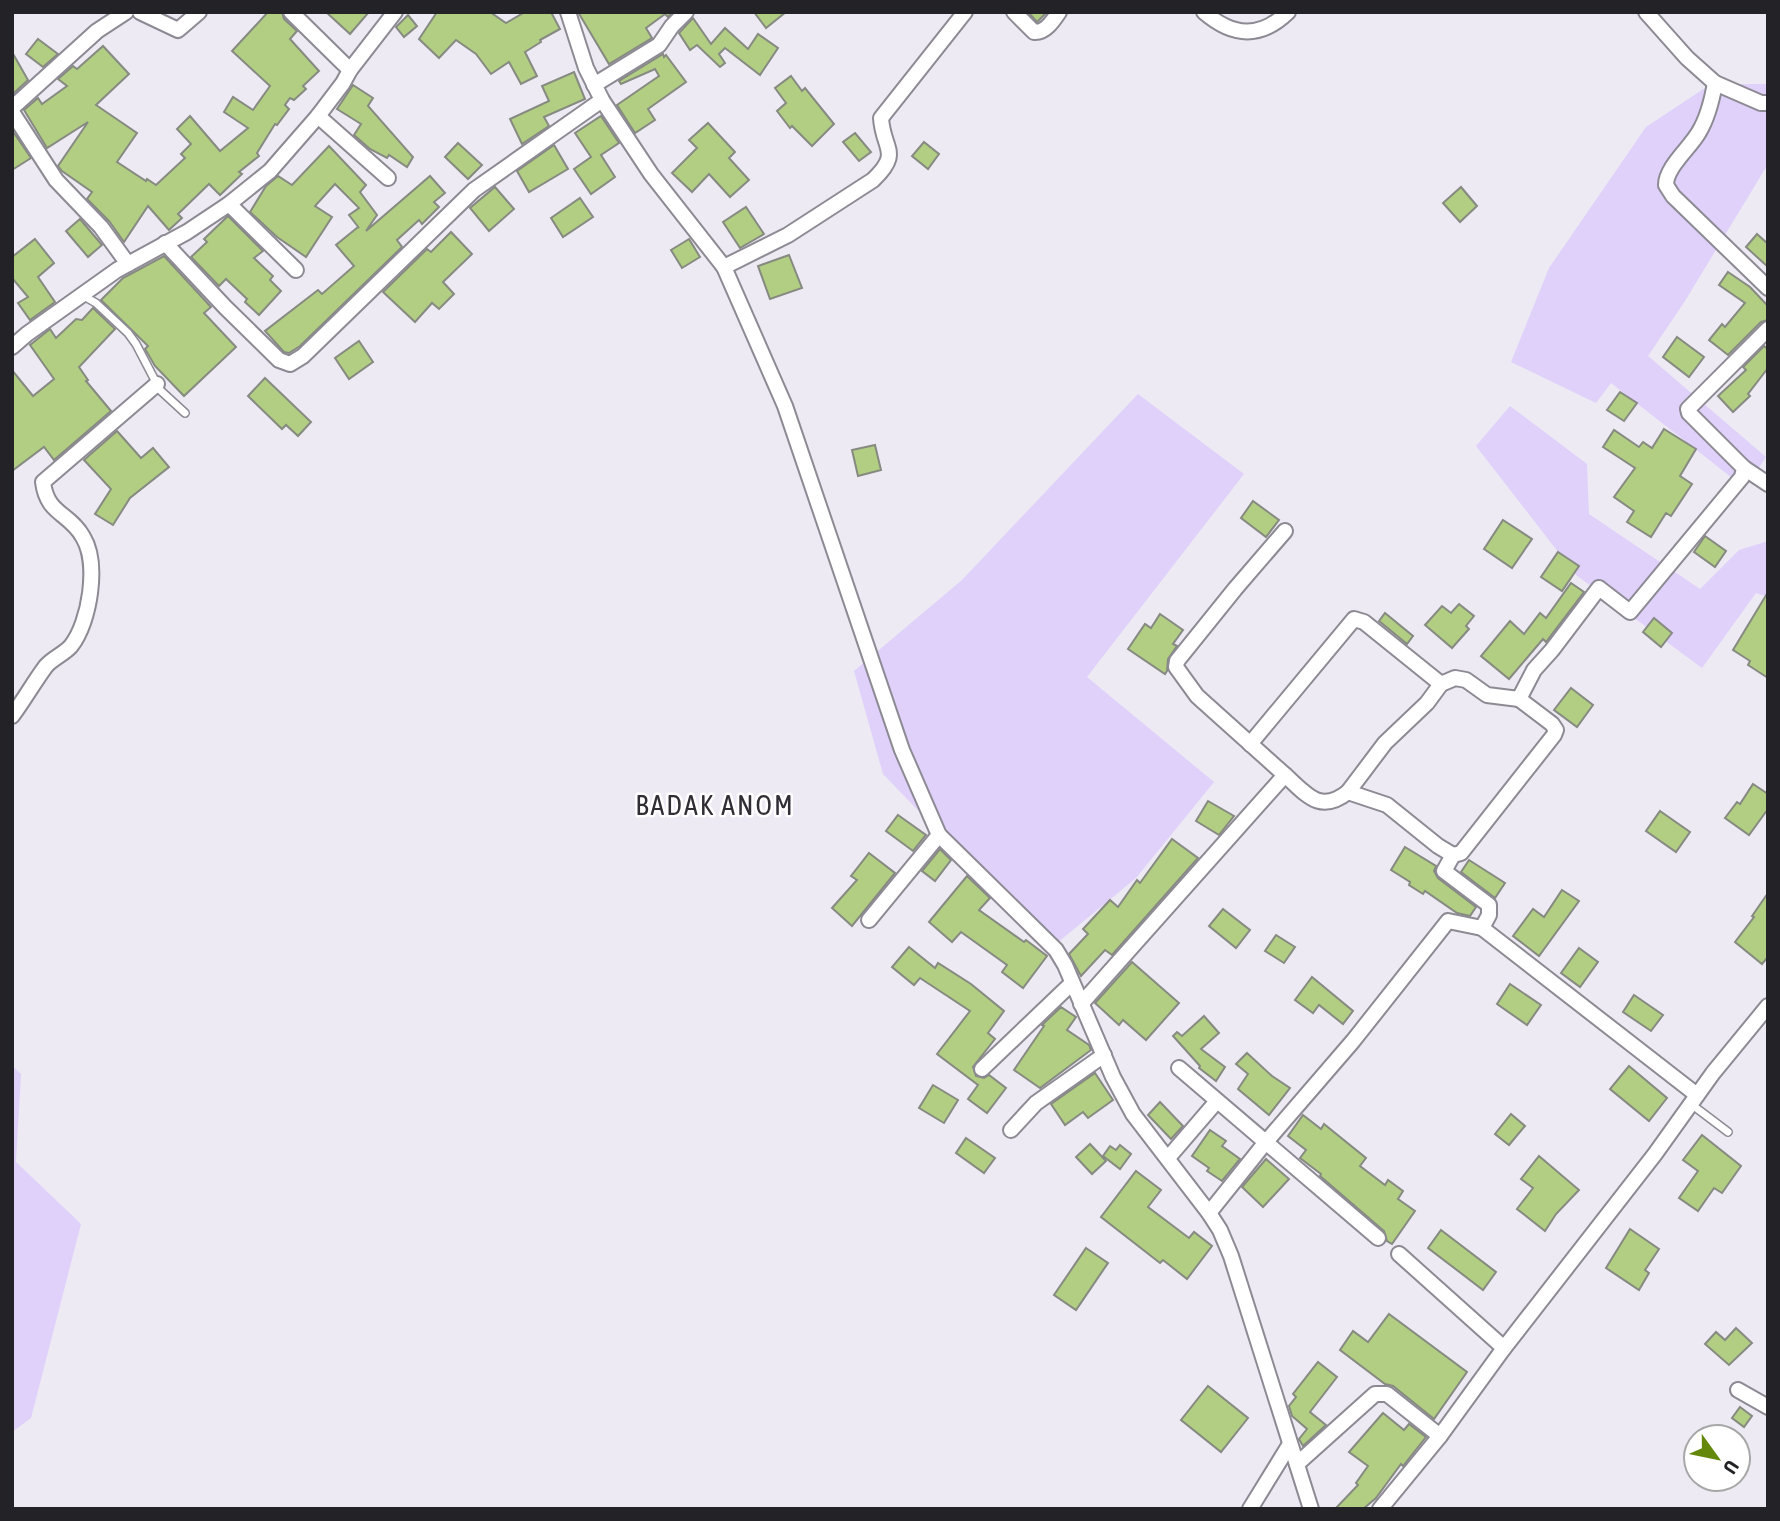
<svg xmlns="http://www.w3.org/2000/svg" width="1780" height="1521" viewBox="0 0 1780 1521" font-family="'Asap Condensed',sans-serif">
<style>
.green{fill:#dfd1fa}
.building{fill:#b1ce83;stroke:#868a80;stroke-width:2}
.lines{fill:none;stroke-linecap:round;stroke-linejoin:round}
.lane-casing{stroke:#8d8a94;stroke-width:10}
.street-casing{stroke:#8d8a94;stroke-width:18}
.lane{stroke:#fff;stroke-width:7}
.street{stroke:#fff;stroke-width:14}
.labels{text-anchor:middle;stroke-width:5;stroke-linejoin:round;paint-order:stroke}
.quarter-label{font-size:28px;letter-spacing:2px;fill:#302d35;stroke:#fff}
</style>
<rect width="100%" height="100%" fill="#edeaf4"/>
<g class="green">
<polygon points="1711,84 1768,84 1768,164 1685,301 1648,356 1766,457 1745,488 1611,383 1596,403 1511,362 1549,268 1646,127"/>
<polygon points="1138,394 1244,474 1087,677 1214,782 1136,878 1051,948 883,774 854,671 962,580"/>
<polygon points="1510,406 1587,464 1589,514 1700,589 1739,550 1768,541 1768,597 1756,593 1702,668 1576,575 1476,446"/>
<polygon points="12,1066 21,1074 16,1162 81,1224 31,1418 12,1432"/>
</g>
<g class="building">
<polygon points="268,12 282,12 284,19 297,31 290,39 319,71 303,86 306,89 294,100 290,98 285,105 289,109 277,125 275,124 257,153 259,156 239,172 242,174 220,195 209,184 178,214 182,218 169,230 148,206 124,242 109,221 87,199 92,192 62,171 58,166 88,122 47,148 24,110 38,98 42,104 67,86 58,79 73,66 77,69 103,46 129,74 96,105 137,133 117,162 146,181 147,179 156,185 185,158 181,154 191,144 177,129 190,116 220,151 248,128 224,112 233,97 253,110 270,86 232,51"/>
<polygon points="326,12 369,12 350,34"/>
<polygon points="437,12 490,12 506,23 525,12 551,12 560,29 540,40 541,42 525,52 537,76 521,84 509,62 491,74 476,54 456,40 439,58 419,39"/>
<polygon points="578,12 672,12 668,17 665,14 646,28 652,38 609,64"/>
<polygon points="754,12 786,12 766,28"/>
<polygon points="1028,12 1047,12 1037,22"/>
<polygon points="408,15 417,26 404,37 396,27"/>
<polygon points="693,18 711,44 725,28 748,49 758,34 778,48 760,75 725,48 719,54 725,63 720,67 697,45 690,50 679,33"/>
<polygon points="38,39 58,54 43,67 26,54"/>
<polygon points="12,52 28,80 14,93 12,90"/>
<polygon points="663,54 664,57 666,55 686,82 648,109 655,120 635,133 617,105 659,76 655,69 621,84 619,81"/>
<polygon points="574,72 585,99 544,117 549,126 522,144 510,119 549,101 542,86"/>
<polygon points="791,76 802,91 805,88 834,124 812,146 792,126 790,128 777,111 786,103 775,88"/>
<polygon points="353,85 373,98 368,106 413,157 407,167 389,155 387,158 370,149 354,135 361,124 337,109"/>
<polygon points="601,116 619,143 601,155 615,177 591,194 574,169 591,157 575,133"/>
<polygon points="708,123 735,152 729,158 749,180 730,197 709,174 692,192 672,173 697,148 689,140"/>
<polygon points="12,130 31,158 12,170"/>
<polygon points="855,133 871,152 859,161 843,142"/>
<polygon points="924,142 939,154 928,169 912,156"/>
<polygon points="458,143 482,165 468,179 445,157"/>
<polygon points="554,145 568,169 529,192 517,171"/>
<polygon points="329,146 366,185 360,192 377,215 366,231 430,176 445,193 434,202 439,207 422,224 419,220 397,240 402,247 300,346 289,353 284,352 265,331 318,290 322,294 354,266 336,245 358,227 359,228 349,215 359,208 335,184 315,206 332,217 306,257 277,237 250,212 266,186 278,176 292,185"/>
<polygon points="495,187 514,209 489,231 470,208"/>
<polygon points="1461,187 1477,206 1460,222 1443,203"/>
<polygon points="580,198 593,217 563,237 551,218"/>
<polygon points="746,207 764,234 740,248 723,222"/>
<polygon points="228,216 263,251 254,258 273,276 270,280 281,291 259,315 245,302 247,299 226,279 219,286 191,257 207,242 204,239"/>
<polygon points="80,219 102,245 88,257 66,231"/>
<polygon points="451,232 472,254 443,282 454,294 439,309 432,303 415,322 383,292 427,249 431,252"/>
<polygon points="1757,234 1768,244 1768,267 1746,247"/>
<polygon points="35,239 54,263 38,277 55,302 30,320 18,303 28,297 12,278 12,257"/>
<polygon points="689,239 700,257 682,268 671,250"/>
<polygon points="789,255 802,288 770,299 758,266"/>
<polygon points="164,256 211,307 204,313 236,347 184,396 155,366 145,349 148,346 101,300 123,278"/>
<polygon points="1728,272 1750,287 1768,306 1768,320 1761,322 1728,355 1709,340 1722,324 1725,327 1745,303 1719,285"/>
<polygon points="93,308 115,329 79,367 88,380 86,381 111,411 54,460 44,447 12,471 12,370 33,396 54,379 30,345 50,329 56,338 76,319 82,320"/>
<polygon points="1677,337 1704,357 1689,377 1663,357"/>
<polygon points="359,341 373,362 349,379 335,358"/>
<polygon points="1764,346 1768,349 1768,368 1748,394 1750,396 1733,412 1718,396 1746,370 1743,367"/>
<polygon points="265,378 311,422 298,436 286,425 282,429 248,396"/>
<polygon points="1620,392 1637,403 1624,421 1607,410"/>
<polygon points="1664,429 1696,449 1680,476 1692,484 1671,516 1666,513 1651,537 1627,522 1634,511 1614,497 1635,468 1603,447 1614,430 1639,447 1643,442 1652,448"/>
<polygon points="117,431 141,458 153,448 169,467 130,498 113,525 95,514 111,489 84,460"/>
<polygon points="875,445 881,470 858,476 852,450"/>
<polygon points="1253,501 1279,520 1266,537 1241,518"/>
<polygon points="1503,520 1532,539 1512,568 1484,549"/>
<polygon points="1705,536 1726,551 1715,567 1694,552"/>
<polygon points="1558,552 1579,566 1562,591 1541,577"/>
<polygon points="1571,583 1584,592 1546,642 1543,639 1509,679 1481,656 1510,621 1524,634 1540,613 1546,618"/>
<polygon points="1768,592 1768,678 1748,665 1750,661 1733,650"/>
<polygon points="1459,604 1474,616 1466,626 1469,629 1452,648 1425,625 1442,606 1451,613"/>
<polygon points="1385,613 1413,636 1407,644 1379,621"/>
<polygon points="1160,614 1183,630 1173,644 1177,646 1168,659 1167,671 1165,674 1128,649 1145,624 1151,628"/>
<polygon points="1654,618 1672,633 1661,647 1643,632"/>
<polygon points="1571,688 1593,705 1577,727 1554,710"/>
<polygon points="1753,784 1768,794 1768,809 1749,835 1725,818 1737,802 1740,804"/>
<polygon points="1208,801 1234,816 1219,835 1196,821"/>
<polygon points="1660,811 1690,832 1676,852 1646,831"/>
<polygon points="898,815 926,835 913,851 886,831"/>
<polygon points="1172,839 1198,858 1112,955 1105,950 1081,976 1069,954 1088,934 1083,929 1110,900 1118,907 1137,880 1140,883"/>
<polygon points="1405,847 1436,866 1434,871 1438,878 1476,907 1470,916 1457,913 1425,891 1423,894 1409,885 1410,882 1391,870"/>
<polygon points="940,849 951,860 935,881 922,871"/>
<polygon points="869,853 895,873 852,926 832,908 857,880 851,876"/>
<polygon points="1469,860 1505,883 1495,898 1461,872"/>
<polygon points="967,876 990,898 979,910 1024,942 1026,940 1047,956 1023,988 1002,972 1007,965 961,932 952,942 929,922"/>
<polygon points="1562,890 1579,901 1539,956 1513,936 1533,909 1544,917"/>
<polygon points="1768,893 1768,957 1762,964 1735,942 1754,917 1752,916"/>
<polygon points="1223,909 1250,930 1236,948 1209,926"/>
<polygon points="1276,935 1295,947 1284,963 1265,951"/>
<polygon points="909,947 935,968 938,963 971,984 1004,1011 988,1033 995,1039 973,1067 976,1076 984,1078 989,1075 1006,1088 987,1113 968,1099 978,1085 937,1054 970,1011 920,978 914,985 892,967"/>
<polygon points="1579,948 1598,962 1580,987 1561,973"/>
<polygon points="1132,962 1179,1003 1146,1040 1123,1020 1119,1025 1095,1003"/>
<polygon points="1312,977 1353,1011 1343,1024 1319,1005 1313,1013 1295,1000"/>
<polygon points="1510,984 1541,1005 1527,1025 1497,1004"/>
<polygon points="1634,995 1663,1015 1651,1031 1623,1012"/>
<polygon points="1061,1007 1076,1017 1067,1030 1089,1045 1091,1050 1040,1088 1014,1070 1044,1026 1042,1025"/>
<polygon points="1204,1016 1219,1033 1201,1049 1225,1067 1216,1081 1199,1068 1200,1066 1173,1036 1177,1032 1182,1036"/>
<polygon points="1247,1053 1272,1076 1290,1088 1269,1115 1238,1089 1248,1074 1236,1064"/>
<polygon points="1629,1066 1667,1098 1649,1121 1610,1089"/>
<polygon points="1095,1073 1113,1100 1088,1118 1083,1112 1065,1125 1051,1104"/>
<polygon points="933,1085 958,1100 944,1123 919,1108"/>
<polygon points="1160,1102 1183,1126 1171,1139 1148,1115"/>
<polygon points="1511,1114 1525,1126 1509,1145 1495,1134"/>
<polygon points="1303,1115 1321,1129 1324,1124 1366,1158 1360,1166 1385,1185 1388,1180 1403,1191 1398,1199 1415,1211 1392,1244 1387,1241 1384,1231 1320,1176 1321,1174 1300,1158 1306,1150 1288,1136"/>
<polygon points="1210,1130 1226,1141 1222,1146 1240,1159 1222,1181 1207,1171 1209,1168 1192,1156"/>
<polygon points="1702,1135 1741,1166 1722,1193 1714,1188 1698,1211 1679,1198 1698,1171 1683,1160"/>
<polygon points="966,1138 995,1158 984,1173 956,1153"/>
<polygon points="1090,1144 1106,1161 1092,1174 1076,1157"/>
<polygon points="1120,1145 1131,1154 1120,1169 1103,1156 1110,1146 1116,1150"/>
<polygon points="1539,1156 1579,1190 1556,1214 1545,1231 1517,1209 1533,1188 1521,1179"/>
<polygon points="1266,1159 1289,1179 1263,1207 1242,1187"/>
<polygon points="1136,1171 1161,1190 1148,1207 1189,1238 1194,1232 1212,1246 1187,1279 1163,1260 1160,1263 1101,1217"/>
<polygon points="1630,1229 1659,1249 1645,1270 1649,1273 1639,1290 1606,1268"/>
<polygon points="1441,1230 1496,1272 1483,1290 1428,1248"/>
<polygon points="1086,1248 1108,1263 1076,1310 1054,1295"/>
<polygon points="1389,1314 1467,1372 1434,1419 1393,1386 1385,1384 1340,1350 1353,1331 1368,1342"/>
<polygon points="1736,1328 1752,1343 1729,1365 1705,1344 1716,1332 1725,1340"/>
<polygon points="1318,1362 1337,1377 1310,1412 1326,1425 1303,1446 1299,1439 1307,1429 1292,1416 1289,1406 1296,1397 1293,1394"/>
<polygon points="1208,1386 1248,1418 1221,1452 1181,1420"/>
<polygon points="1740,1407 1752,1416 1744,1427 1732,1418"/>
<polygon points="1383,1413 1404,1430 1409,1424 1426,1437 1403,1466 1401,1464 1376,1498 1363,1509 1335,1509 1358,1485 1356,1483 1368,1466 1349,1452"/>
</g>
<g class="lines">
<g class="lane-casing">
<g id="lane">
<polyline points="82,295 96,303 128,333 136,344 160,390 185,413"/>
<polyline points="1691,1104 1728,1132"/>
</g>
</g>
<g class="street-casing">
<g id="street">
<polyline points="140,12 178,30 199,12"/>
<polyline points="291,12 350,70"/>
<polyline points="568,12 586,68 602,100 651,174 724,267 785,406 902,750 939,835 1056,950 1065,965 1113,1077 1133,1114 1209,1213 1220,1230 1231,1256 1311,1509"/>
<path d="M1014,12L1034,32C1045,33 1053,21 1059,12"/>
<path d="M1204,12C1233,37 1260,39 1288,12"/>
<polyline points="1646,12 1687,58 1715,83 1761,103 1768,103"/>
<path d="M1715,83C1712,100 1708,117 1699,132C1690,148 1666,167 1666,185L1673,196L1768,288"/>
<polyline points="594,85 659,45 672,26 686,12"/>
<polyline points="12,108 97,31 126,12"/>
<polyline points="12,112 56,180 101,227 128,264"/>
<polyline points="318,116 388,178"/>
<polyline points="229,204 296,270"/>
<polyline points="165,243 225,307 279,360 290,364 303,356 474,190 602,100"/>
<path d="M724,267L788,235L873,180C902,152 883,150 881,118L965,12"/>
<polyline points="12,347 27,334 117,270 187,232 229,204 270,171 318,116 343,83 350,70 395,12"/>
<polyline points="1744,468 1768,484"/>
<path d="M12,716C24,700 34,682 46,666C53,658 64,654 71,646C90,622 99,563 83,537C69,512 47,515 43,482L157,384"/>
<polyline points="1250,744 1354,619 1364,622 1441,684"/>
<path d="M1285,775C1307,795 1320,814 1348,792L1387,805L1438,846L1453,855L1461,853L1554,735L1556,730L1552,724L1519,699L1534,670L1552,650L1599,588L1630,612L1742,477L1744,468L1689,413L1688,409L1768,329"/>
<polyline points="1348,792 1385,743 1427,703 1441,684 1455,678 1466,680 1487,695 1519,699"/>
<polyline points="1453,855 1444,871 1489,905 1489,915 1482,928 1697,1095"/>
<polyline points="869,920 939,835"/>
<polyline points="1081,1004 1285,775 1197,696 1176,667 1177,661 1235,589 1285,531"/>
<polyline points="1179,1068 1378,1238"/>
<polyline points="982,1069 1071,984"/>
<polyline points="1011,1130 1036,1103 1104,1055"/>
<polyline points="1168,1158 1217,1101"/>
<polyline points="1209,1213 1265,1143 1353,1041 1448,921 1482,928"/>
<polyline points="1399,1254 1504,1348"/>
<polyline points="1738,1390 1768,1407"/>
<polyline points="1297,1464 1375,1394 1387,1394 1440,1436"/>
<polyline points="1250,1509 1290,1444"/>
<polyline points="1380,1509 1440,1436 1504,1348 1655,1154 1713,1073 1768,1006"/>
</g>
</g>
<use href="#lane" class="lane"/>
<use href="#street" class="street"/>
</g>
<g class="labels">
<g class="quarter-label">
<text x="715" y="815">BADAK ANOM</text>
</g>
</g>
<rect width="1780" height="1521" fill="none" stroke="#232226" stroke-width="28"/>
<g transform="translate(1717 1458) rotate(123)"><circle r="33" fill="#ffffff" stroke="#a7a7a8" stroke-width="2"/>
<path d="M0-5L12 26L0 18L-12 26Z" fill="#64880c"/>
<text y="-10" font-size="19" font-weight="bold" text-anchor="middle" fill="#232226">U</text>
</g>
</svg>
